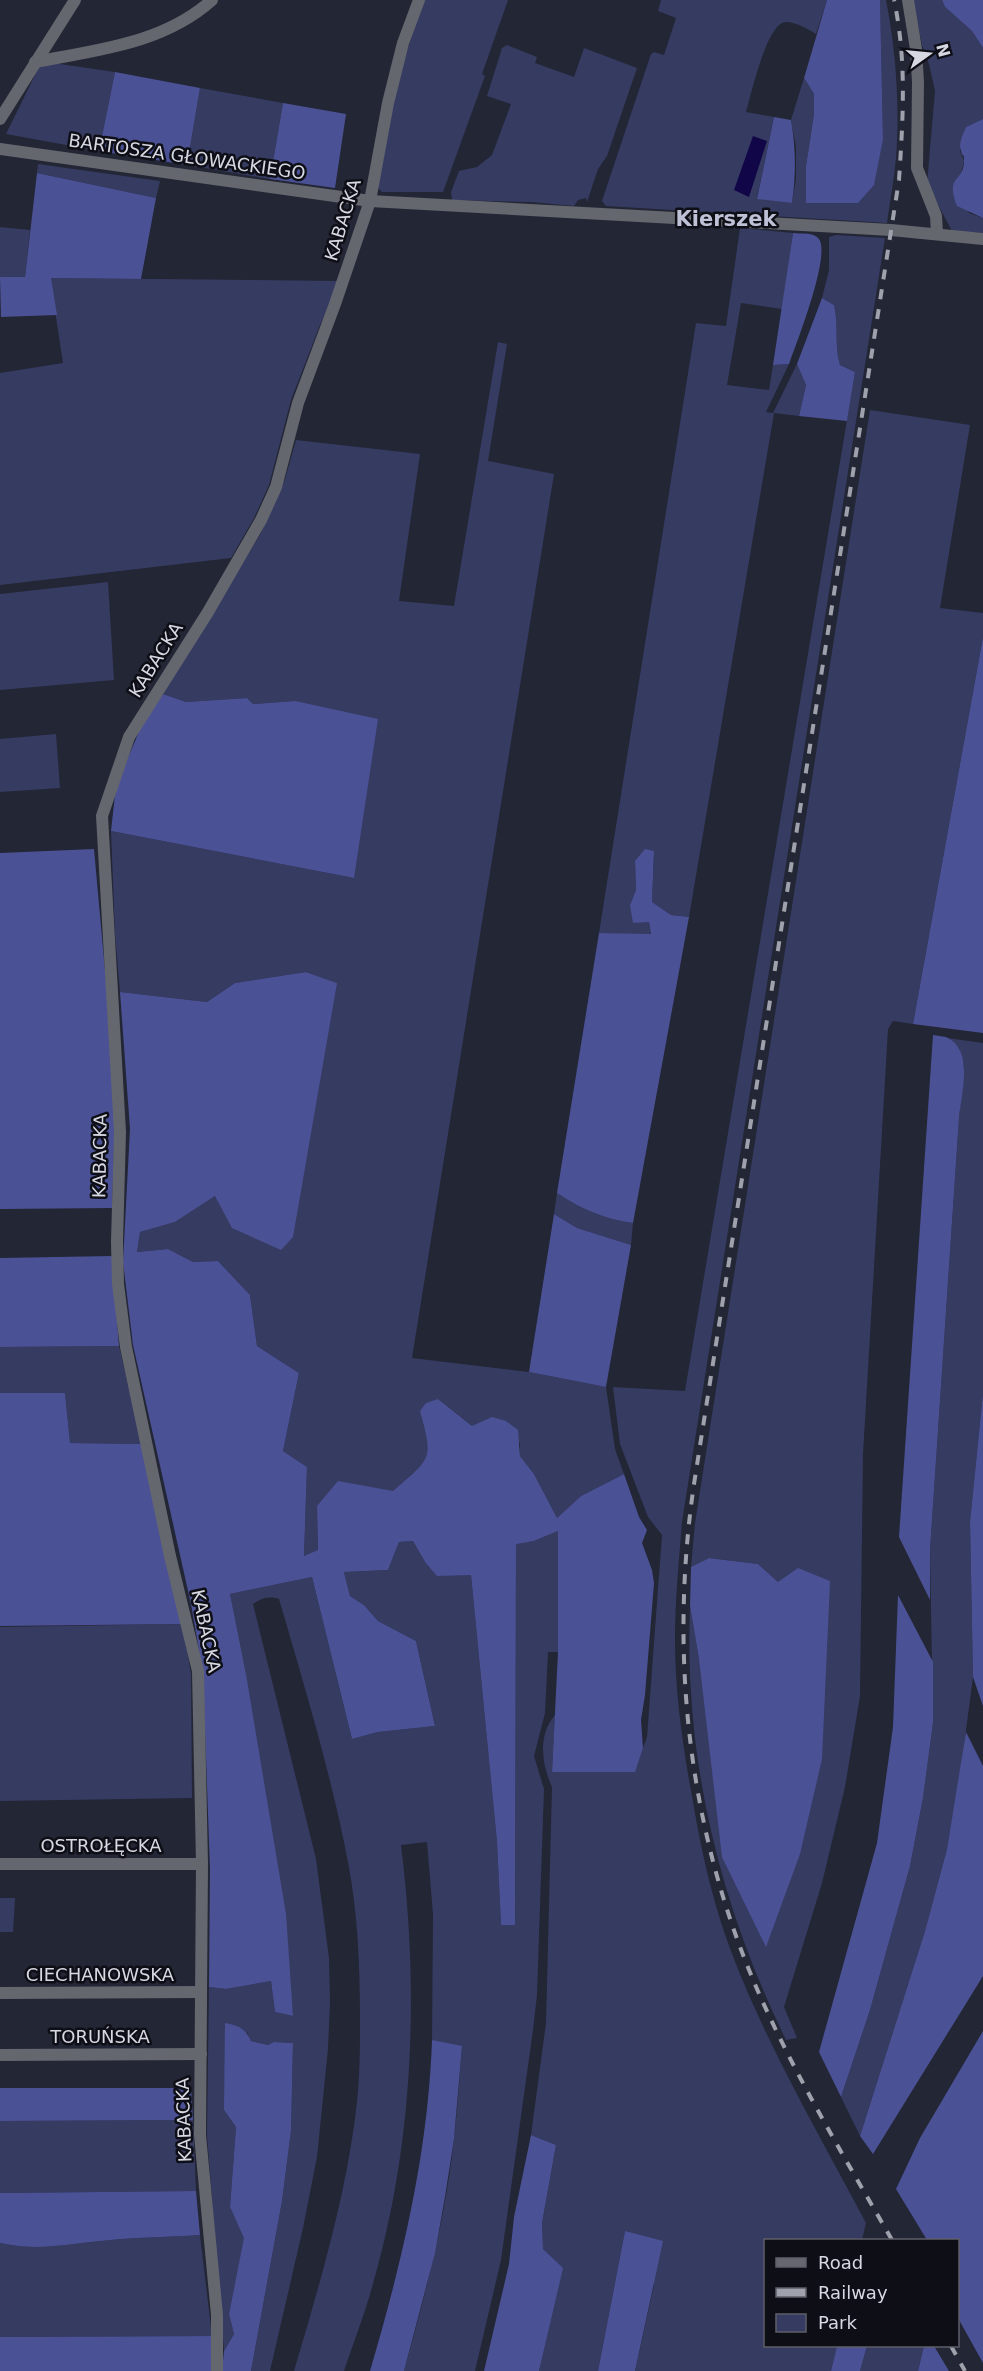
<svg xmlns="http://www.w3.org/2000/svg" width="983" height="2371" viewBox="0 0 983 2371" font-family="'DejaVu Sans',sans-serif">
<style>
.green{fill:#363b62}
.forest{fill:#4b5195}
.water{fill:#110748}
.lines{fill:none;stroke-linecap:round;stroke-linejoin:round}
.street{stroke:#65676f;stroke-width:12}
.rail{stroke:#9fa1ac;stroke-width:4;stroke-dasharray:10 10;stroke-linecap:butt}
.labels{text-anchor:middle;stroke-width:5;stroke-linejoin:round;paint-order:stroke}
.street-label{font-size:18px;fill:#d6d8e2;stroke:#0e0f16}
.quarter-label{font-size:21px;font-weight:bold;fill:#bfc2d6;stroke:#0e0f16}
</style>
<rect width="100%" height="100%" fill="#232634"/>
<g class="green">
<polygon points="423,0 508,0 482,74 485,76 443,192 382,192 378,188 397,83"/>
<path d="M661,0H827L816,34C808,29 796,22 786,22C767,22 751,95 746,112L774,117L757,198L792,203L796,179V147L791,120L804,78L814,94V114L806,166L883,139L880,6V0H886C896,51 900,106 896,158C894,180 890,201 887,223L606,206L602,201L651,54L654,52L664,55L676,18L658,11Z"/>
<polygon points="913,0 942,0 945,7 972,31 983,48 983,119 966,127 961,139 960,151 964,161 961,173 969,213 983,218 983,233 952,231 927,184 935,91 929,64 922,45"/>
<polygon points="507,45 537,57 535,63 574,77 584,48 637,68 607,156 598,169 587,202 586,198 578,200 574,206 531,202 452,200 451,192 459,171 477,167 492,155 511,104 487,96 502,48"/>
<polygon points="53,63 115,72 99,151 6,134 40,65"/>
<polygon points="200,88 283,103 270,179 187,165"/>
<polygon points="38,164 160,181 156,198 37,173"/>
<polygon points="0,227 30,230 25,277 0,277"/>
<polygon points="740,228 793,233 782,309 741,303 727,385 769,390 773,365 789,364 766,412 773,413 797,364 806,385 799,416 774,413 689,917 671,915 652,902 654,851 635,861 636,890 630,905 649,922 651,935 599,933 696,323 726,326"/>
<path d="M836,235L885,238L682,1522C679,1561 675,1600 675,1640C675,1694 683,1748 693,1802C702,1855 714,1908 734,1959C770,2051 820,2136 866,2223L862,2240H766V2346H837L831,2371H635L654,2285L625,2231L598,2371H539L562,2268L543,2249L542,2223L556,2145L531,2135L546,2023L552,1787C542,1765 537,1736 555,1715L552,1772H634L647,1737L662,1535L648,1517L620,1444L613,1387L685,1391L855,372L840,365C834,345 839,326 834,305L822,298L829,270V237Z"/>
<polygon points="50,278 341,281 320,325 291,400 269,485 254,518 231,558 0,585 0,373 63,363"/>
<polygon points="498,342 507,344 488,461 554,474 412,1358 529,1372 606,1387 615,1449 624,1474 581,1496 557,1518 534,1474 520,1456 520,1443 472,1426 438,1399 430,1446 424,1463 393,1491 317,1506 318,1551 304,1556 307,1467 283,1451 299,1373 257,1346 250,1295 218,1261 193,1262 168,1249 137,1252 140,1232 175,1222 215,1196 337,983 306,972 235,983 207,1002 120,992 115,934 111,831 354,878 295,701 253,704 247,698 186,702 163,694 261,533 285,479 296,440 420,454 399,601 454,606"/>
<path d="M870,410L970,425L940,608L983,613V637L913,1024L893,1021L888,1029L863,1454L860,1696L845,1787L822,1883L784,2007L797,2038L786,2040C719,1903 684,1759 690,1606L699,1659L778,1582L758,1564L709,1558L691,1567L695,1523Z"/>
<polygon points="108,582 114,680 0,690 0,594"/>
<polygon points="56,734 60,788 0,792 0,739"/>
<polygon points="947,1038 983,1043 983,1393 970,1522 973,1677 961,1768 947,1849 925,1931 860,2136 841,2097 870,2010 910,1866 923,1798 933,1723 930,1550 959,1118 964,1066 959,1048"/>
<path d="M557,1193C581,1209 604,1219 633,1223L631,1245L577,1228L554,1214Z"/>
<polygon points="119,1346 142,1444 70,1443 65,1393 0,1393 0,1347"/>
<path d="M558,1531V1652H548L545,1713L534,1756L544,1789L537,1995L533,2030L501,2260L475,2371H404C425,2295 446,2217 454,2138C458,2108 459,2077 462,2047L432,2043L433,1914L427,1842L401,1845C419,1988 414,2140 374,2280C366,2311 354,2341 344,2371H294C320,2283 347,2193 357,2102C360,2075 360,2047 360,2020C360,1967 358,1914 348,1862C331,1773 304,1685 279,1599C268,1596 262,1598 253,1604L316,1859L329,1958L330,2002L328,2049L317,2157L303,2228L270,2371H251L282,2201L291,2131L293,2043L274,2042L268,2045L251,2041L247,2032L224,2110L236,2127L230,2207L245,2238L229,2314L234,2334L224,2351L207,2135L209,1987L226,1989L271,1981L275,2012L293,2016L259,1761L230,1594L312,1577L352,1739L378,1732L435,1726L416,1641L378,1621L364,1605L350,1596L344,1572L388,1570L399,1542L413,1541L425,1562L471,1575L497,1842L501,1925H515L516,1543L534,1541Z"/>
<polygon points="183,1624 191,1674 192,1798 0,1801 0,1627"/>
<polygon points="0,1898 15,1898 13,1932 0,1932"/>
<polygon points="193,2120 196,2191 0,2193 0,2121"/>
<path d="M200,2235L212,2336L0,2337V2243C40,2252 72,2243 111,2240C140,2237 170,2237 200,2235Z"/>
<polygon points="867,2346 924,2346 918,2371 860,2371"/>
</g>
<g class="forest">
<polygon points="827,0 880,0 883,139 874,185 858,203 806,203 806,166 814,114 814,94 804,78"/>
<polygon points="942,0 983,0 983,48 972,31 945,7"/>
<polygon points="115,72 200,88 187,165 99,151"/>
<polygon points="283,103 346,114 335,188 270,179"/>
<path d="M774,117L791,120C796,149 796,175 792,203L757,199Z"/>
<path d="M983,119V218L957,206C945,173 964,184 964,160C964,152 963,159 961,151C958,143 963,134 966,127Z"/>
<polygon points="37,173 156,198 141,279 51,278 57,315 1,317 0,277 25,277"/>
<path d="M793,233C801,234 814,232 819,239C831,256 796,344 789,364L773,365Z"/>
<path d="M822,298L834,305C839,326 834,345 840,365L855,372L847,421L799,416L806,385L797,364Z"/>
<polygon points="983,637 983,1033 913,1024"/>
<polygon points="163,694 186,702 247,698 253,704 295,701 378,719 354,878 111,831 116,786 141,727"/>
<polygon points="94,849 109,1015 115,1114 112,1208 0,1209 0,853"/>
<path d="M645,849L654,851L652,902L671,915L689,917L633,1223C604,1219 581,1209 557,1193L599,933L651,934L649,922L633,923L630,905L636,890L635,861Z"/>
<path d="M306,972L337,983L293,1237L281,1250L232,1228L215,1196L175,1222L140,1232L137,1252L168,1249L193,1262L218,1261L250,1295L257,1346L299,1373L283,1451L307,1467L304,1556L318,1550L317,1506L338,1481L393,1491C431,1457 434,1461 420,1411L426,1403L438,1399L472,1426L492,1417L506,1421L518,1430L520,1456L534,1474L557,1518L581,1496L624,1474L639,1517L647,1530L642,1543L652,1570L654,1583L645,1695L641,1720L643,1748L635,1772H552L558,1652V1531L534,1541L516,1544L515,1925H501L497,1842L471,1575L437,1576L425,1562L413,1541L399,1542L388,1570L344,1572L350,1596L364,1605L378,1621L416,1641L435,1726L378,1732L352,1739L312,1577L230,1594L247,1680L286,1914L293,2016L275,2012L271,1981L226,1989L209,1987L210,1869L203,1673L191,1604L133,1345L123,1262L130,1129L120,992L207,1002L235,983Z"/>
<path d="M933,1035C937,1036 944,1036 948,1038C974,1051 961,1095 959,1118L930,1550V1600L899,1537Z"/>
<polygon points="554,1214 577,1228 631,1245 606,1387 529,1372"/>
<polygon points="112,1256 119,1346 0,1347 0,1258"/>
<polygon points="0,1393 65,1393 70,1443 142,1444 183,1624 0,1626"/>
<polygon points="983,1393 983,1706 973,1677 970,1522"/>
<polygon points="709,1558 758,1564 778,1582 798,1568 830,1581 822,1759 800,1854 766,1947 722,1857 699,1659 690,1606 691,1567"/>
<polygon points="898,1595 933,1662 933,1723 923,1798 910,1866 870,2010 841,2097 819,2052 877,1843 893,1727"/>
<polygon points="966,1732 983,1766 983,1976 873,2154 860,2136 925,1931 947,1849"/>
<path d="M225,2023C238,2025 246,2029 251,2041L268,2045L274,2042L293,2043L291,2131L282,2201L251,2371H222L224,2351L234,2334L229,2314L244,2238L230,2207L236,2127L224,2110Z"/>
<polygon points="983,2031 983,2363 958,2318 958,2240 927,2240 896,2189 920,2138"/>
<path d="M432,2040L462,2046L454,2139L445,2197L435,2253L404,2371H370C402,2262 428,2154 432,2040Z"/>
<polygon points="0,2088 191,2088 193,2120 0,2121"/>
<polygon points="531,2135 556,2145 542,2223 543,2249 563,2268 539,2371 484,2371 509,2264 514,2217"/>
<path d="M196,2191L200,2235C170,2237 140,2237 111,2240C72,2243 40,2252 0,2243V2193Z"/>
<polygon points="625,2231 663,2241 635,2371 598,2371"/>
<polygon points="212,2336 212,2371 0,2371 0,2337"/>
<polygon points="837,2346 867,2346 860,2371 831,2371"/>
<polygon points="924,2346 934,2346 949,2371 918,2371"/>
</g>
<polygon class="water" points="753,136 767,141 749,197 734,190"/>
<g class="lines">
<g class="street">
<polyline points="908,0 916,49 918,82 917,168 936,216 937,234"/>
<path d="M35,62C96,50 163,44 212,0"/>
<polyline points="0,119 75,0"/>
<polyline points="0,149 370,201 891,230 983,239"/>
<polyline points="0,1864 202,1864"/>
<polyline points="0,1993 201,1992"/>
<polyline points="0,2055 201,2054"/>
<polyline points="217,2371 217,2315 200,2135 202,1864 198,1671 170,1556 126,1347 118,1284 117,1242 120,1132 102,816 129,737 208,612 261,520 276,487 298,403 335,304 370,201 388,103 403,43 419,0"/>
</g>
<g class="rail">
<path d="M892,2240C845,2158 795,2076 757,1989C688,1830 669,1655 694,1484L899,180C903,119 907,60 894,0"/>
<polyline points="951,2346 965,2371"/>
</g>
</g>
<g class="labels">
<g class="street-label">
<text transform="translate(187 157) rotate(8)" y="6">BARTOSZA GŁOWACKIEGO</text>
<text transform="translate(343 220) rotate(-73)" y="6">KABACKA</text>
<text transform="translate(156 660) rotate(-58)" y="6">KABACKA</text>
<text transform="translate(100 1156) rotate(-89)" y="6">KABACKA</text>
<text transform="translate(206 1631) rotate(78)" y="6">KABACKA</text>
<text x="101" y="1852">OSTROŁĘCKA</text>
<text x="100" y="1981">CIECHANOWSKA</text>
<text x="100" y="2043">TORUŃSKA</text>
<text transform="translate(184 2120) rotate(-92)" y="6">KABACKA</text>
</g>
<g class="quarter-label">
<text x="726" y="226">Kierszek</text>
</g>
</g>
<rect x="764" y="2239" width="195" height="108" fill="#0e0f16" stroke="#5e5f68" stroke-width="1.5"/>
<rect x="776" y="2258" width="30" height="9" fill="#65676f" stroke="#5e5f68" stroke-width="1.5"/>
<text x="818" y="2269" font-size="18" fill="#d6d8e2">Road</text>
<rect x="776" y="2288" width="30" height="9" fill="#9fa1ac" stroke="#5e5f68" stroke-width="1.5"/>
<text x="818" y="2299" font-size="18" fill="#d6d8e2">Railway</text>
<rect x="776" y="2314" width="30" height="18" fill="#363b62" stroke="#5e5f68" stroke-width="1.5"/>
<text x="818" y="2329" font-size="18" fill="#d6d8e2">Park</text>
<g transform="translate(929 54) rotate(75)" stroke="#0e0f16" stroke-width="4.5" paint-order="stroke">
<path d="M0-4.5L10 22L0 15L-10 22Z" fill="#d6d8e2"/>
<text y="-9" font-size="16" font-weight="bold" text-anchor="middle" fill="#d6d8e2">N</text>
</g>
</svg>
